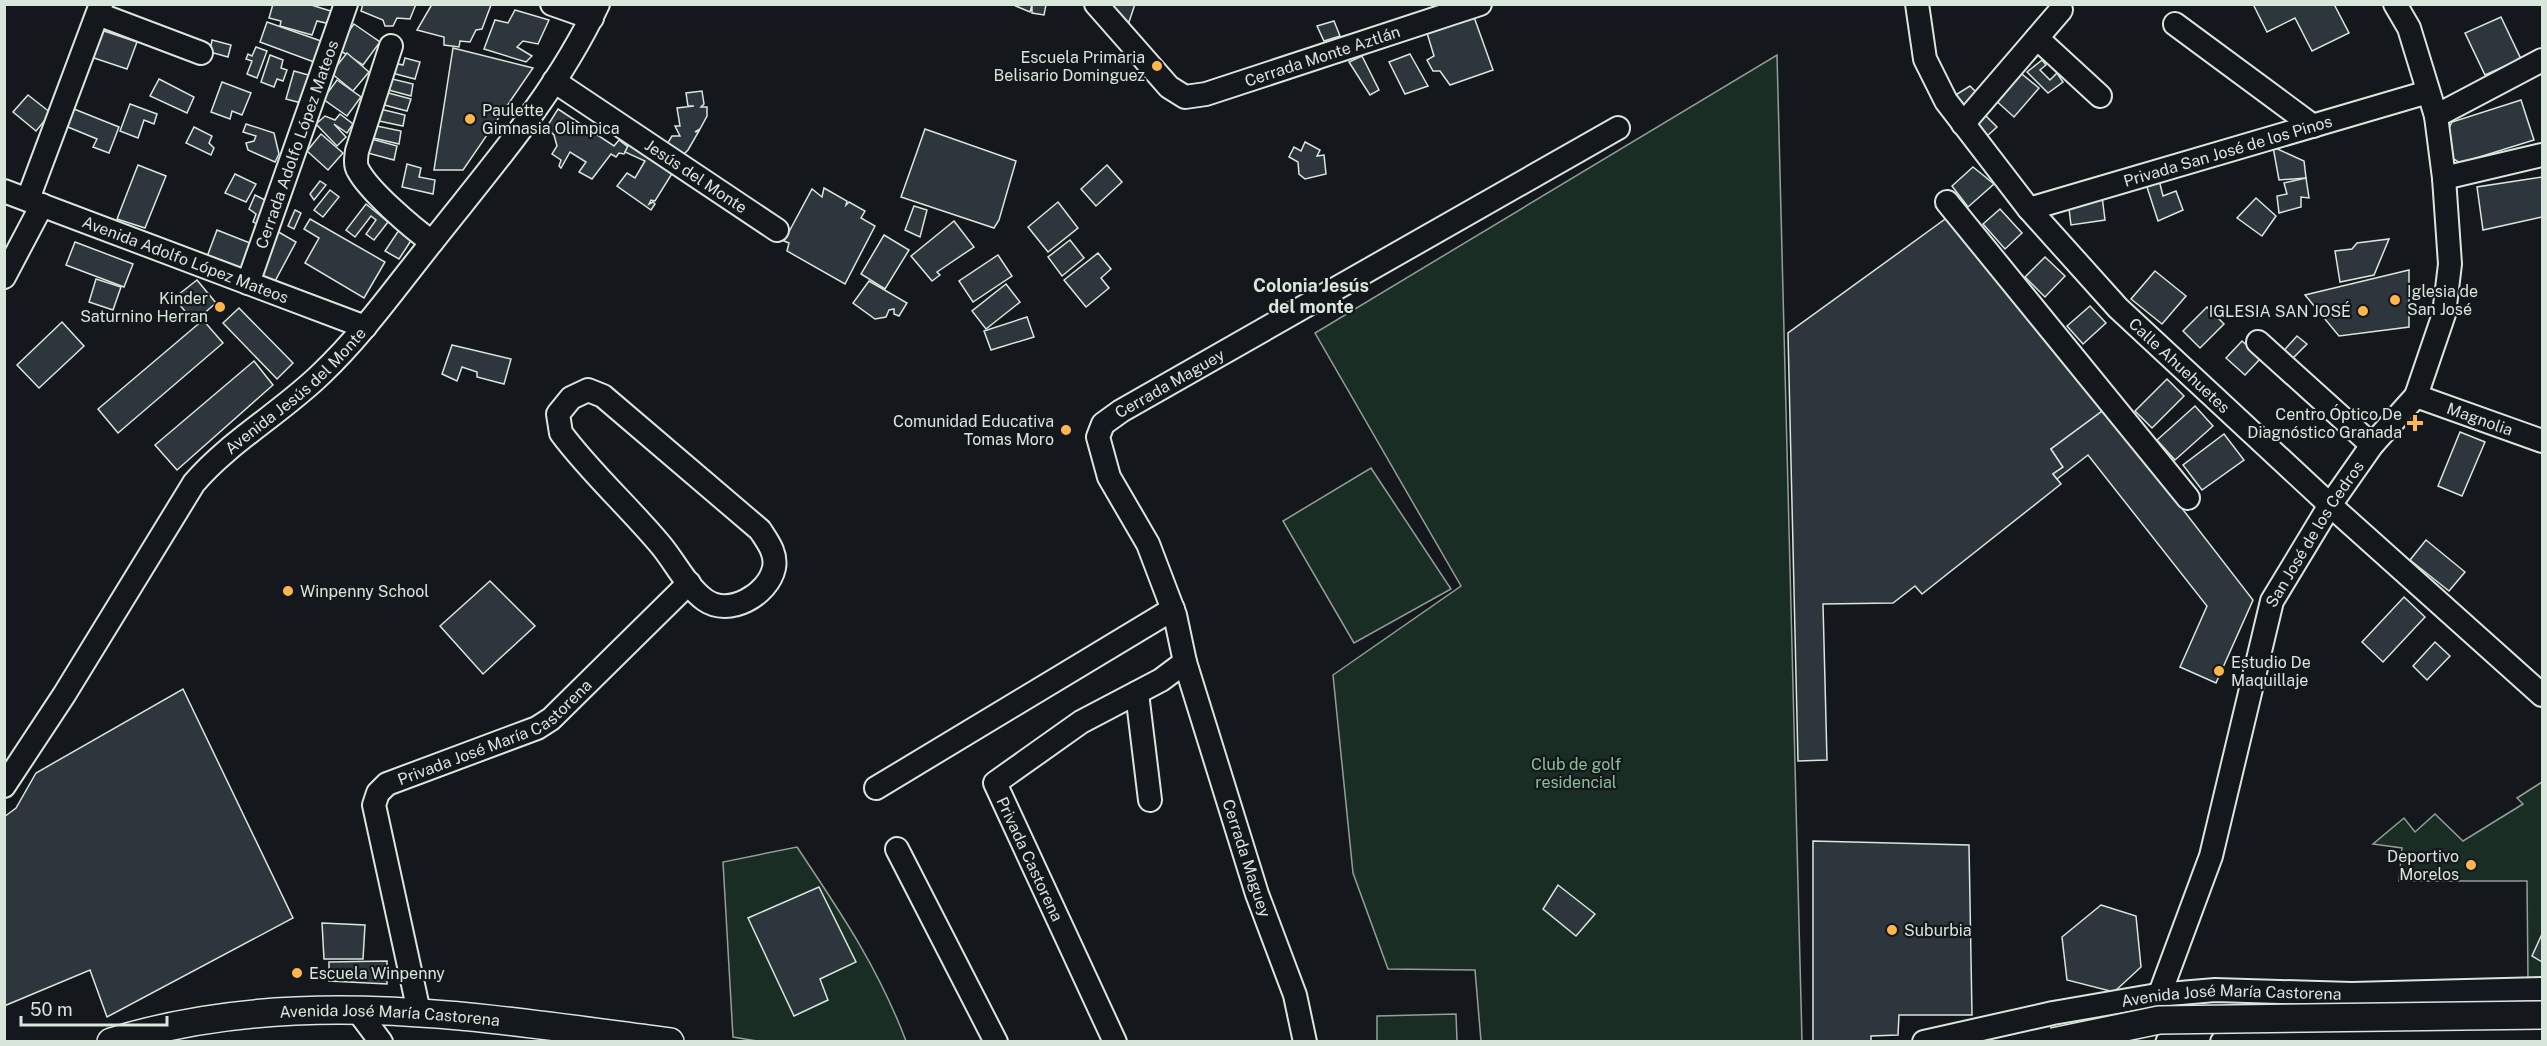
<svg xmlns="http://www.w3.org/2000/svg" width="2547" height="1046" viewBox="0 0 2547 1046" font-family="'Public Sans',sans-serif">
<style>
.green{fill:#1a2d24;stroke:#939e99;stroke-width:1.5}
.building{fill:#2c363c;stroke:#d8e6dc;stroke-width:1.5}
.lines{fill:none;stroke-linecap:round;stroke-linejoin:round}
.minor-casing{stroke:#d8e6dc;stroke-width:26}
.major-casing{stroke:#d8e6dc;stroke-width:30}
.minor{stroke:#14181c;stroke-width:22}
.major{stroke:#14181c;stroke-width:27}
.major-bridge-casing{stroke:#d8e6dc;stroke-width:30;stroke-linecap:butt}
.major-bridge{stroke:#14181c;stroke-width:27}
.poi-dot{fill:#ffb74d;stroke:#14181c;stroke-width:2}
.labels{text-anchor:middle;stroke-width:4.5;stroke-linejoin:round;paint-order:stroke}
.poi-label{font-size:16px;fill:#d8e6dc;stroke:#14181c;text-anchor:end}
.street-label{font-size:16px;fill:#d8e6dc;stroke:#14181c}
.park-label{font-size:16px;fill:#8ac095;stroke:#14181c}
.neighbourhood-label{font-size:18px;font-weight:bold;fill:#d8e6dc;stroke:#14181c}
</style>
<rect width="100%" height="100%" fill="#14181c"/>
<g class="green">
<polygon points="1777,55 1802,1041 1481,1041 1475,970 1388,969 1353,873 1333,675 1461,586 1315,333"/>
<polygon points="1371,468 1451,589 1354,643 1283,521"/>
<polygon points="2542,782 2542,980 2528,979 2527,881 2399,881 2402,848 2373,844 2404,818 2415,832 2435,814 2463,841 2523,804 2517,798"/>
<path d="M797,847C841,913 878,967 906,1041L763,1042L733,1037L723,862Z"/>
<polygon points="1456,1014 1457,1041 1377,1041 1377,1016"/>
</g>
<g class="building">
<polygon points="273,4 308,4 334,12 330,24 317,21 312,35 280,26 281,21 269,18"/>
<polygon points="363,4 416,4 410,19 397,18 393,26 385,26 383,20 361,11"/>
<polygon points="428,4 490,4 491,5 482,29 476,30 470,42 460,41 459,47 444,45 444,37 417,30 431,6"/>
<polygon points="1011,4 1046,4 1046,5 1044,15 1032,13 1032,5 1030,12"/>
<polygon points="1109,4 1135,4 1129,22 1107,16"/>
<polygon points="2253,4 2338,4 2335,6 2349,33 2312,51 2295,18 2267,32"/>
<polygon points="515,10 549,20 538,44 523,41 517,47 532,56 526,62 484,49 495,20 508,23"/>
<polygon points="1474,17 1493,70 1450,85 1440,71 1433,71 1427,60 1434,56 1427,33"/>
<polygon points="2501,17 2521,59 2485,75 2465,33"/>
<polygon points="1334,21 1340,36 1324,41 1317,26"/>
<polygon points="267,22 321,41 314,62 260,42"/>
<polygon points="354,24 380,42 363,65 336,48"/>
<polygon points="101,30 137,42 127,69 91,57"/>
<polygon points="212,40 231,45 228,57 210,52"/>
<polygon points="256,47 267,51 257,78 247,74 252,61 246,59 248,54 252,56"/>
<polygon points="453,48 533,68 463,170 434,170"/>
<polygon points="347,53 369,72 353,91 331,73"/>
<polygon points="1410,54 1428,86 1405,94 1389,62"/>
<polygon points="270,55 283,60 281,68 287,70 283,81 277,79 274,87 261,82"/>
<polygon points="1362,56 1379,90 1370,95 1349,62"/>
<polygon points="405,58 420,62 415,79 388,72 390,62 403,65"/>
<polygon points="2042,60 2046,65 2040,70 2050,80 2057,73 2063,82 2048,93 2027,72"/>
<polygon points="2017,70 2039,88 2014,117 1993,98"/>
<polygon points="294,71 312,76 305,104 286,99"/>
<polygon points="384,77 413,84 411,96 381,88"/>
<polygon points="159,79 194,97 187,113 150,96"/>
<polygon points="337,80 361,97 347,116 323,99"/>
<polygon points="222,82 251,93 242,115 232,111 230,119 211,112"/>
<polygon points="1970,86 1981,97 1967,110 1954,96"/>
<polygon points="381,91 411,99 407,111 377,103"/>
<polygon points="702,91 704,104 701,107 707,107 707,116 700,129 695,132 699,131 688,150 684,154 681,152 677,157 664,149 672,136 680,136 675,126 680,126 677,108 694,106 688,106 686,93"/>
<polygon points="28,95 51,113 36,131 13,112"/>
<polygon points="2521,100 2534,140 2460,163 2449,156 2448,130 2452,122"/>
<polygon points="130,104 157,114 154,124 144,120 138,138 120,131"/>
<polygon points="69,107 119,127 109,153 93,147 97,139 63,125"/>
<polygon points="376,108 405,115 403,126 374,120"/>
<polygon points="558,109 614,146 619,140 628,147 624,154 619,153 616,157 611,154 592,179 579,172 586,162 570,152 561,168 559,166 561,160 552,154 557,146 554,135 546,128"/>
<polygon points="1982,112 1997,127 1986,137 1972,122"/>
<polygon points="340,114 353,124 347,133 334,124 346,137 337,146 316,124 325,116 335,120"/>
<polygon points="246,124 274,133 279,154 275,162 248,150 246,143 254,141 256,136 243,132"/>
<polygon points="372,125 401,131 399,144 369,137"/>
<polygon points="194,127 212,136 209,143 214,148 211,155 186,143"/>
<polygon points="925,129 1016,161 999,220 994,228 901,197"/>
<polygon points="321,134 343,153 328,170 307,151"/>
<polygon points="368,138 397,146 394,160 364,152"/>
<polygon points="1305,142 1320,150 1317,156 1324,155 1326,174 1305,179 1299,174 1298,162 1289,157 1294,147 1301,151"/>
<polygon points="629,144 673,172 655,201 651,200 649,204 653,202 655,204 651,210 617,186 627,173 635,178 645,161 625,152"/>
<polygon points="2273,147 2304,161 2306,178 2279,180"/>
<polygon points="407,164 421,168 419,177 435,180 433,194 402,187"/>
<polygon points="138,165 166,176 145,228 117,219"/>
<polygon points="1107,165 1122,182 1096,206 1081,189"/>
<polygon points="1973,167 1994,184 1968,207 1952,186"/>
<polygon points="235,174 256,184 246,202 225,193"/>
<polygon points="2158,176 2163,196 2176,191 2183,210 2158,221 2145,181"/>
<polygon points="2542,177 2542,217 2483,230 2477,187"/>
<polygon points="2306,178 2309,198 2301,197 2301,207 2279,213 2277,196 2287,194 2284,183"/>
<polygon points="320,181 326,185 314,200 310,194"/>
<polygon points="824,188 847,201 846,205 849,202 865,211 861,218 875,226 845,284 787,251 789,243 784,241 812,189 822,197"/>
<polygon points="330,190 339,197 323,217 314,210"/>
<polygon points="255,195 265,200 266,196 276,200 265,228 253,222 256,214 249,209"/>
<polygon points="2102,196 2105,220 2071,225 2068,201"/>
<polygon points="2256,198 2276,216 2262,236 2237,218"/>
<polygon points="1058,202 1078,228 1048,252 1028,227"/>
<polygon points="366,204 388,222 374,240 366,234 376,220 371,216 355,237 346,230"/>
<polygon points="914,206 927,210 920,237 905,230"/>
<polygon points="2000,209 2022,233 2005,249 1983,224"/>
<polygon points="295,210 301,213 294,229 288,226"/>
<polygon points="1948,217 2105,409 2051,449 2063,467 2053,474 2061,484 1922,594 1915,586 1893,603 1823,604 1827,760 1798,761 1788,333"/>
<polygon points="310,219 385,262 364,298 305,263 319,238 304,229"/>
<polygon points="954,221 974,247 937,272 940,275 932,281 911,256"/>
<polygon points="403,224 416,233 399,259 385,251"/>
<polygon points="217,230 255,245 243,276 205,262"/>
<polygon points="275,230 296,242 274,283 253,272"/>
<polygon points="884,235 909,250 885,289 861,274"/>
<polygon points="2389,239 2374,275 2340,282 2335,251 2352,249 2357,243"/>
<polygon points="1070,240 1084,258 1062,276 1048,257"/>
<polygon points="75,242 133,264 124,287 66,265"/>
<polygon points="1098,253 1111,269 1101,278 1109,288 1086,307 1064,280"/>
<polygon points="998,255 1012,276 973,302 959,281"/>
<polygon points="2045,257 2065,276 2045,297 2025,277"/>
<polygon points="2409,270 2409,327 2339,336 2305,295"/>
<polygon points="2155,271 2186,296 2162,324 2131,299"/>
<polygon points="96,279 121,287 113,310 89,302"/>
<polygon points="197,280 216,303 194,322 174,298"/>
<polygon points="869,281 907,303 899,316 894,314 894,309 889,310 886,317 875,319 853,303"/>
<polygon points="1006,284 1020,302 986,329 972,311"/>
<polygon points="2090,306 2106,323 2083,344 2067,326"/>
<polygon points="2207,307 2224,324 2200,348 2183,331"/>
<polygon points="239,308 293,363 277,379 223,323"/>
<polygon points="1027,317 1034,337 991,350 984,331"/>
<polygon points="203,320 223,343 118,433 98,409"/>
<polygon points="62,322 84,346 39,388 17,365"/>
<polygon points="2297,336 2307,344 2288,363 2279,356"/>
<polygon points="2242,341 2261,358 2245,375 2226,358"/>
<polygon points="452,345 511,359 504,384 477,377 477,372 462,367 457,381 442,374"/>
<polygon points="254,361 273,385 177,470 155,445"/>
<polygon points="2167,379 2184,396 2152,428 2135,411"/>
<polygon points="2195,406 2213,426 2175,460 2157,440"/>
<polygon points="2105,409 2253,600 2216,683 2180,667 2207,606 2088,455 2057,479 2053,474 2063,467 2051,449"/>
<polygon points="2460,432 2485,442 2462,496 2438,486"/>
<polygon points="2224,434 2244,460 2202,490 2183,465"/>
<polygon points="2426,540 2465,572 2449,591 2410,560"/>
<polygon points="490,581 535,626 483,674 440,626"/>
<polygon points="2404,597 2425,617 2383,662 2362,642"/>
<polygon points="2435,642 2450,656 2427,680 2413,666"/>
<polygon points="183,689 293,918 107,1017 90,970 4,1006 4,817 16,808 36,773"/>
<polygon points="1813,841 1969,845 1972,1015 1899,1015 1898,1035 1871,1036 1871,1042 1813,1042"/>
<polygon points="1558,885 1595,914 1576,936 1543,909"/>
<polygon points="819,887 856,962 820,979 828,1000 794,1016 748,918"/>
<polygon points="2101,905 2136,916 2141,967 2114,992 2067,980 2062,937"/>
<polygon points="322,923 365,925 363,959 324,959"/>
<polygon points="2542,934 2542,962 2532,956"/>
<polygon points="387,961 387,984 329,981 329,962"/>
</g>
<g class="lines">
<g class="minor-casing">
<g id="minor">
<polyline points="552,4 592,18"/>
<path id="s1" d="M1096,4L1169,87L1185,97L1206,94L1480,4"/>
<path id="s2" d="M1917,4L1925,59L1946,101L2029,209L2118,308L2330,505L2542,695"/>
<polyline points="98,14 201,53"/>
<polyline points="2175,24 2313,126"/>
<polyline points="2037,38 2100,96"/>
<path d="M391,46L357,151C356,158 355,165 358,170C369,191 412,228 432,242"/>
<path id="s3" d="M554,81L777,230"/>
<polyline points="2436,116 2542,60"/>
<polyline points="1963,124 2061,10"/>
<polyline points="2444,178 2542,155"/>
<path id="s4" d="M4,191L365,327"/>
<polyline points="28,199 101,4"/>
<polyline points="1947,202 2188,498"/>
<path id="s5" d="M2029,209L2428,92"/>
<polyline points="4,277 42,205"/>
<path id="s6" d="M248,283L346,4"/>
<polyline points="2258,342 2372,445"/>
<path d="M588,390L603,396L760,530C767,541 777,553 774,568C768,595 729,617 705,600C686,586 674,560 659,543C627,505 590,472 561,433L558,414L571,398Z"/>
<path id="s7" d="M2416,396L2542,441"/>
<polyline points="1137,693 1150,800"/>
<path id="s8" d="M4,786L64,695L194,483C230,441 281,413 321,374C363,334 396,287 432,242C491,167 557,92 598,4"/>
<polyline points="876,788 1173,609"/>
<polyline points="897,849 996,1042"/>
<polyline points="357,1010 381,1042"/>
<path id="s9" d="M419,1012L374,805L378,793L387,784L537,728L551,719L689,583"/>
<polyline points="1115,1042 995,783 1081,722 1161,680 1185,662"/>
<path id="s10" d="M1305,1042L1295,995L1257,894L1185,662L1175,615L1148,544L1109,477L1098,437L1103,424L1121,411L1618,128"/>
<path id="s11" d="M1924,1042L2053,1013L2157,995L2215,990L2352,994L2542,989"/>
<path id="s12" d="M2142,1042L2211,856L2272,601L2330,505L2372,445L2416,396L2444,314L2450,264L2444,178L2436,116L2409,28L2395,4"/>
<polyline points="2222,1042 2344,1037 2542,1037"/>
</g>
</g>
<g class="major-casing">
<g id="major">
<path id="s13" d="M111,1042C294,984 485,1018 670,1042"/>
</g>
</g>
<use href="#minor" class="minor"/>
<use href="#major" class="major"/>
<g class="major-bridge-casing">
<polyline id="major-bridge" points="2053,1042 2159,1020 2542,1015"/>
</g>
<use href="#major-bridge" class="major-bridge"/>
</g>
<g class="poi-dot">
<circle cx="1157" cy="66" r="6"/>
<circle cx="470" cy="119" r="6"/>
<circle cx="2395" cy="300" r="6"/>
<circle cx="220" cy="307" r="6"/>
<circle cx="2363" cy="311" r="6"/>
<path d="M2412 414h6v6h6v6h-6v6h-6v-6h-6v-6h6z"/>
<circle cx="1066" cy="430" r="6"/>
<circle cx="288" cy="591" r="6"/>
<circle cx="2219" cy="671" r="6"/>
<circle cx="2471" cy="865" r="6"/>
<circle cx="1892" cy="930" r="6"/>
<circle cx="297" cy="973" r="6"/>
</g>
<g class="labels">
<g class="poi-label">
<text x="1145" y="63">Escuela Primaria<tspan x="1145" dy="18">Belisario Dominguez</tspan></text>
<text x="482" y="116" text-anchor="start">Paulette<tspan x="482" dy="18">Gimnasia Olimpica</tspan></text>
<text x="2407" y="297" text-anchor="start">Iglesia de<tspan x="2407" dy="18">San José</tspan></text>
<text x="208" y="304">Kinder<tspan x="208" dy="18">Saturnino Herran</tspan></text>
<text x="2351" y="317">IGLESIA SAN JOSÉ</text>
<text x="2402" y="420">Centro Óptico De<tspan x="2402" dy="18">Diagnóstico Granada</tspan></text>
<text x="1054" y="427">Comunidad Educativa<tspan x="1054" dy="18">Tomas Moro</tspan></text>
<text x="300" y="597" text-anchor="start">Winpenny School</text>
<text x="2231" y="668" text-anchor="start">Estudio De<tspan x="2231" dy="18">Maquillaje</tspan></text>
<text x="2459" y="862">Deportivo<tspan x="2459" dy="18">Morelos</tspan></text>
<text x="1904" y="936" text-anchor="start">Suburbia</text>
<text x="309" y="979" text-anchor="start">Escuela Winpenny</text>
</g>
<g class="street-label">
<text dy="6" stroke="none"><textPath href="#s1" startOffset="273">Cerrada Monte Aztlán</textPath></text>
<text dy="6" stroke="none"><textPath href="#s6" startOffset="147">Cerrada Adolfo López Mateos</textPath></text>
<text dy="6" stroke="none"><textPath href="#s5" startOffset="207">Privada San José de los Pinos</textPath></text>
<text dy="6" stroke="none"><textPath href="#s3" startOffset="171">Jesús del Monte</textPath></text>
<text dy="6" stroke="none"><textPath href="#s4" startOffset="194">Avenida Adolfo López Mateos</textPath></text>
<text dy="6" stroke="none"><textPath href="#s2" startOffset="456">Calle Ahuehuetes</textPath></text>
<text dy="6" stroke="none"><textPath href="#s10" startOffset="734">Cerrada Maguey</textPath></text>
<text dy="6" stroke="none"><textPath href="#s8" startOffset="495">Avenida Jesús del Monte</textPath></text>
<text dy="6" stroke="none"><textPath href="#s7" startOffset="68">Magnolia</textPath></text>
<text dy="6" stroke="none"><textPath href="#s12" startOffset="540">San José de los Cedros</textPath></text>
<text dy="6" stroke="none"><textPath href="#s9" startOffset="358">Privada José María Castorena</textPath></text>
<text transform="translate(1247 858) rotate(72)" y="6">Cerrada Maguey</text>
<text transform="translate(1030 859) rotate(65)" y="6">Privada Castorena</text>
<text dy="6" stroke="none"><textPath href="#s11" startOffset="312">Avenida José María Castorena</textPath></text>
<text dy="6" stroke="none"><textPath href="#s13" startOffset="282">Avenida José María Castorena</textPath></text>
</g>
<g class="park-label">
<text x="1576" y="770">Club de golf<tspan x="1576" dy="18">residencial</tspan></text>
</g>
<g class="neighbourhood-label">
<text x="1311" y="292">Colonia Jesús<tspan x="1311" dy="21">del monte</tspan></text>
</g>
</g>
<rect width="2547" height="1046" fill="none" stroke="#d8e6dc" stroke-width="12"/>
<path d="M21 1016v9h146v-9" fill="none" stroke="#d8e6dc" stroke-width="3"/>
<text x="30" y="1016" font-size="18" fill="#d8e6dc" stroke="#14181c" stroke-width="4.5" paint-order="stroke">50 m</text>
</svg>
